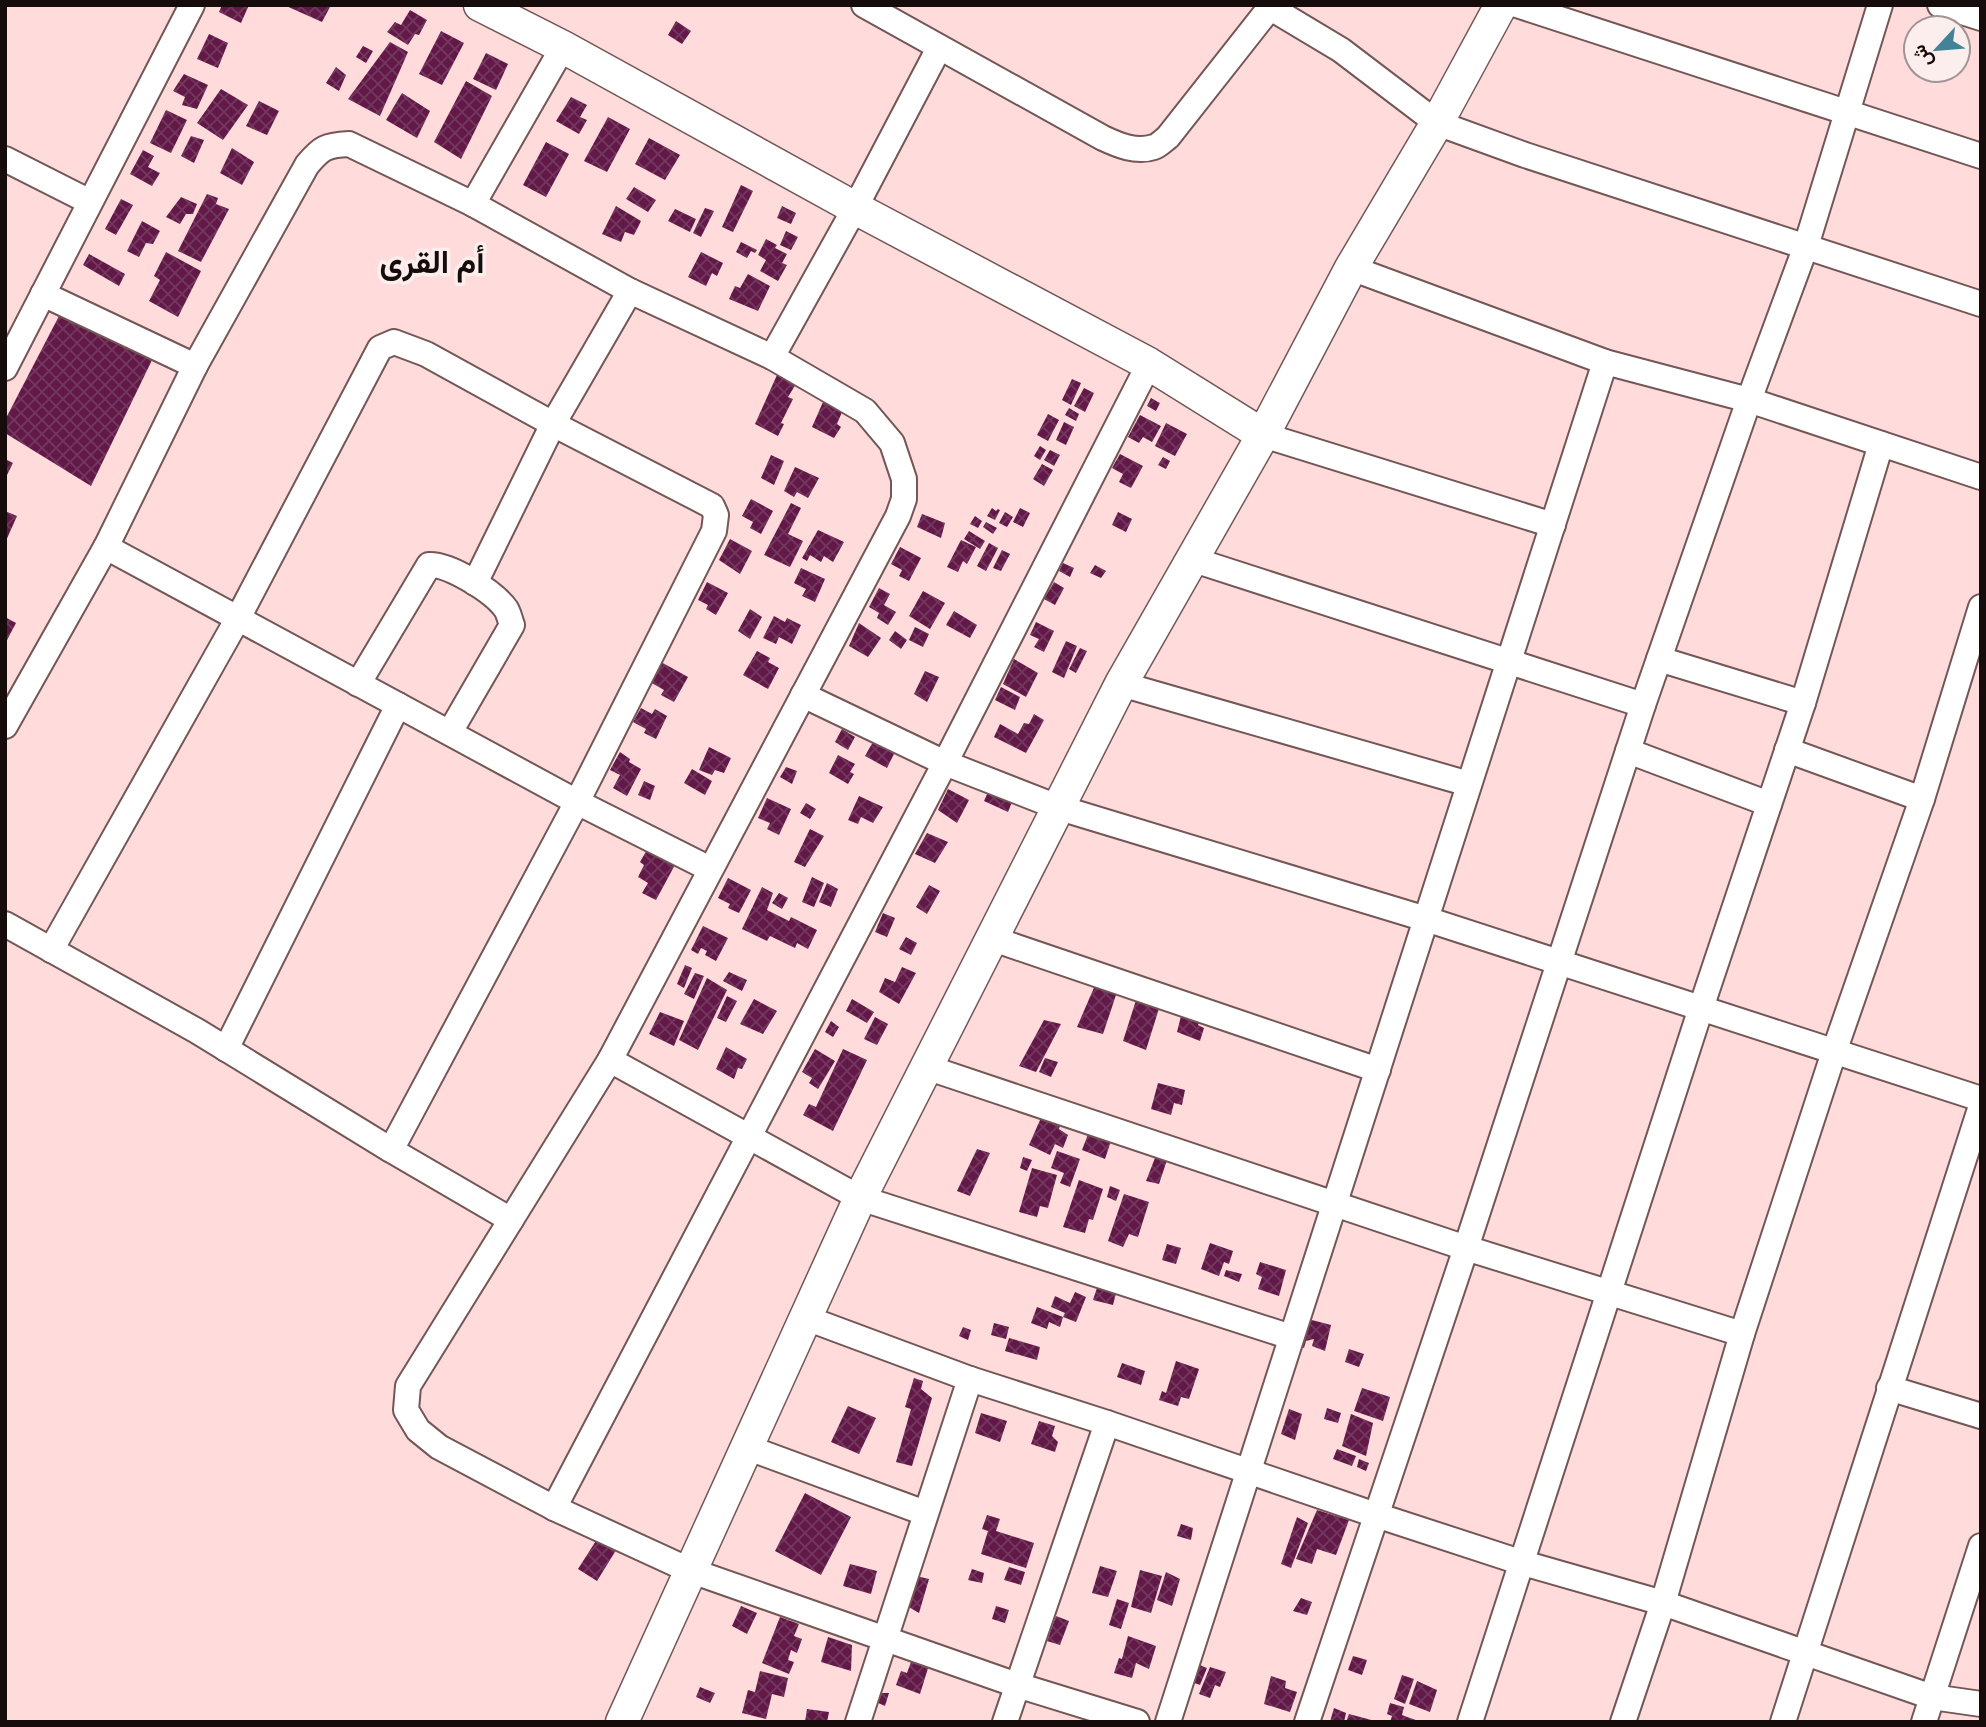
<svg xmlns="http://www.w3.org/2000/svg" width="1986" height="1727" viewBox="0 0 1986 1727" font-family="'Playfair Display',Vazirmatn,serif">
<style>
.building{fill:url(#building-cross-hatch)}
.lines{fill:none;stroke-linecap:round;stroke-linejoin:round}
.minor-casing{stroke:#745656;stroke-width:28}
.tertiary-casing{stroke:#745656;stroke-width:35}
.minor{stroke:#fff;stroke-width:24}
.tertiary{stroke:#fff;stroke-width:32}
.labels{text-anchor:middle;stroke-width:7;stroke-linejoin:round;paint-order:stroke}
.district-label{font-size:32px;font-weight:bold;fill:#170c0c;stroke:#fdeeee}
</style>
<defs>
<pattern id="building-cross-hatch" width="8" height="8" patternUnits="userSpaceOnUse" patternTransform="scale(1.75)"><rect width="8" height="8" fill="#621948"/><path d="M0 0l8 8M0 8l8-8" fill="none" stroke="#73385e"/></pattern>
</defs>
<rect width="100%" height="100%" fill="#ffdbdb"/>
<g class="building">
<polygon points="222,5 249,5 241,23 219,12"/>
<polygon points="284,5 331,5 322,22"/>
<polygon points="410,10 427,20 419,35 415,34 408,45 387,32 395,22 401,25"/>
<polygon points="676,21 691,31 682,44 668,35"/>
<polygon points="441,31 464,43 442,85 419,74"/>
<polygon points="209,34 228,43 218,68 197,59"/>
<polygon points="390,42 408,52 380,116 348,99"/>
<polygon points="363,46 373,51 366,63 356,57"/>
<polygon points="486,53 508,64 496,90 473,79"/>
<polygon points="336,67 346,75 339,91 326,83"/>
<polygon points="184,74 208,85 197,109 182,105 185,97 173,91"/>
<polygon points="466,81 492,96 461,159 434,142"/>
<polygon points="221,89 248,105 223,140 197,123"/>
<polygon points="402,93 430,111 417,138 386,120"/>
<polygon points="571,97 587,105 580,117 587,120 579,134 556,121"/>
<polygon points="259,101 279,111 267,135 246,126"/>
<polygon points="166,110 187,120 171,153 150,143"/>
<polygon points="608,117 630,129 607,172 584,161"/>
<polygon points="191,136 204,140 194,163 181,156"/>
<polygon points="649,138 680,155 665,180 635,164"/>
<polygon points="546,142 569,154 546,197 523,185"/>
<polygon points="232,148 254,162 242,185 220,173"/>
<polygon points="143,150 154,156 148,167 160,173 152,186 130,174"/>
<polygon points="741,185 753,191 733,232 722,227"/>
<polygon points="634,187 656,200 648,212 626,199"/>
<polygon points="207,194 218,198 216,204 229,209 201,262 178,251"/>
<polygon points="181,197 197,204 193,214 186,214 180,224 166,217"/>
<polygon points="121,199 133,205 116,235 105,229"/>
<polygon points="616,206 641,221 634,235 625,232 621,242 602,234"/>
<polygon points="782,206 796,213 791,224 777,218"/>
<polygon points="705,208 714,211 701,237 693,233"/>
<polygon points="675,209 696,219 690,232 668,221"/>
<polygon points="142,221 160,231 153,244 146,243 139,257 127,251"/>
<polygon points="786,231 798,237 791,250 780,245"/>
<polygon points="766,239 777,245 775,248 787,254 782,263 787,265 778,281 760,271 766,260 758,255"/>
<polygon points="741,242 757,250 755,253 751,251 747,258 736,252"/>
<polygon points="166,252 201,271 178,317 149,301 160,280 154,276"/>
<polygon points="701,252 723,263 717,276 712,273 706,286 688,277"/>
<polygon points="89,254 125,274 119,286 83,265"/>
<polygon points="748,274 770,286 758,311 729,299 735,286 740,288"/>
<polygon points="59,316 153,358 91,486 5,433 5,420"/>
<polygon points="777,375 796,384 788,397 793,399 781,423 784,424 778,436 755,424"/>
<polygon points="1072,379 1081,383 1071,405 1062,400"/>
<polygon points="1084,388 1094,393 1085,412 1074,406"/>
<polygon points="1151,398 1160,403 1156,411 1147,406"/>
<polygon points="823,402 842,412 837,424 841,427 834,438 812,427"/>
<polygon points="1069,408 1079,414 1076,421 1065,415"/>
<polygon points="1048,414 1059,420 1048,441 1037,435"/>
<polygon points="1140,415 1161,426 1152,442 1143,437 1139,443 1128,437"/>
<polygon points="1064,422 1074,427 1066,445 1056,440"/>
<polygon points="1166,423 1187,434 1175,456 1155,446"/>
<polygon points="1040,446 1046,450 1040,460 1034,456"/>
<polygon points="1050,450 1060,455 1054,466 1044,460"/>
<polygon points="1120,454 1143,466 1131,488 1119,482 1123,474 1112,468"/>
<polygon points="771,455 784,461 774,485 761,478"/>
<polygon points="1163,457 1170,461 1166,469 1158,465"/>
<polygon points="5,459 13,463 5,479"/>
<polygon points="1042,464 1053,470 1044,486 1033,479"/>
<polygon points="795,467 819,478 808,498 797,492 794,497 784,491"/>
<polygon points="751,499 773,511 761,534 750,528 753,522 742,516"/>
<polygon points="791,503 801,508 788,534 803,541 790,567 764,555"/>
<polygon points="992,508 996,511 998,509 1000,510 995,520 987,516"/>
<polygon points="1020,508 1030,513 1023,527 1013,522"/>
<polygon points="5,511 17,516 5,543"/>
<polygon points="1005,512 1013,517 1007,527 999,523"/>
<polygon points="1118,512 1132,519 1126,532 1112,525"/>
<polygon points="922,514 945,523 941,538 917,527"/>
<polygon points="975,516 982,521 978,528 970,524"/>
<polygon points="986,522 997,528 993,534 983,527"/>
<polygon points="818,530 844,542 833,562 824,556 821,562 810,555 807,561 802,558"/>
<polygon points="969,531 985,541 980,549 964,539"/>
<polygon points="730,539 752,551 740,574 719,560"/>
<polygon points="961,540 976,547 967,564 963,561 958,572 947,567"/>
<polygon points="989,543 998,548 986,571 977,566"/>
<polygon points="900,547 921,558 909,581 899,576 902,570 891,564"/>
<polygon points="1002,550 1010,554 1001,571 993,568"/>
<polygon points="1063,563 1074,568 1070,577 1059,571"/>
<polygon points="1095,565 1106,571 1101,578 1090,573"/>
<polygon points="801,568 825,579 815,602 802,596 806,589 794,583"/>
<polygon points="707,582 728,593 716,615 706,609 708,605 698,600"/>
<polygon points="1054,582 1064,588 1055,605 1044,599"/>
<polygon points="879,588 890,594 884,605 896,612 888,625 877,618 879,613 869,607"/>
<polygon points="923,591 945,603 930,629 909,616"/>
<polygon points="750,609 762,617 750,639 738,631"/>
<polygon points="954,611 977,625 970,638 946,625"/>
<polygon points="774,616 785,622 787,618 801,625 792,644 779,637 776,644 763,638"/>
<polygon points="5,617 16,623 5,644"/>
<polygon points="1036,622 1054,631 1044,652 1034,647 1039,639 1030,635"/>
<polygon points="859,623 881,638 868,657 849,646"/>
<polygon points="915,627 929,634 923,647 909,640"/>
<polygon points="895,631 907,640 901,649 889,640"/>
<polygon points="1066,641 1077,646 1064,678 1052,672"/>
<polygon points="1080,648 1087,651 1076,673 1069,669"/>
<polygon points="757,651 770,658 768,662 779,668 768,689 743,675"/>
<polygon points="1014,659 1038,673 1026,697 1003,684"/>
<polygon points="661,662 688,677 674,702 661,695 664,690 650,682"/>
<polygon points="925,671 939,677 927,702 914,694"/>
<polygon points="1001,687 1020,697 1015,710 995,700"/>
<polygon points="641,708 652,714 655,709 667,716 656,739 644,733 646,729 633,722"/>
<polygon points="1034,714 1044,720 1026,753 994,737 1000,724 1018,734 1024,723 1029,724"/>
<polygon points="842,729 855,737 848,750 835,742"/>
<polygon points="878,733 899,744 887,768 865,756"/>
<polygon points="709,747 731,758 724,773 715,770 712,775 699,770"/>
<polygon points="620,752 630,759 629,762 641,769 627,796 613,788 620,775 610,770"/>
<polygon points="838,755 855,764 850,772 854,774 848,784 829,773"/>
<polygon points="786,767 797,771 792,784 780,777"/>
<polygon points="692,769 712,781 705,795 684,783"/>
<polygon points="644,781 655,786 650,800 638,795"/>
<polygon points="948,789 969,800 957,823 938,810"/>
<polygon points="989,790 1012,802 1008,812 984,801"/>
<polygon points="859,796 883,807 873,823 861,817 858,824 848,820"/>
<polygon points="767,798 791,809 779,835 767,829 770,823 758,818"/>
<polygon points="806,803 816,809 810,819 800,813"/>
<polygon points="810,829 824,836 805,867 794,862"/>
<polygon points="927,833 948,842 935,863 915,854"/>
<polygon points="648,848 676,863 656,900 642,893 648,883 638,877 644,865 640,862"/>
<polygon points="812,877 824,883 814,907 802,902"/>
<polygon points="728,878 751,890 739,913 728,908 730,904 718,898"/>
<polygon points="827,883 838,889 831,907 819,902"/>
<polygon points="929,885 940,891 927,914 916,907"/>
<polygon points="762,887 773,893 767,910 789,921 791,917 817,930 808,949 797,943 795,948 770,936 767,941 742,929"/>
<polygon points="779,893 788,898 782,909 772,903"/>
<polygon points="883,913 895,918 887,937 875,932"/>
<polygon points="703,926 728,938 716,961 705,955 707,951 701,948 698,954 691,950"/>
<polygon points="906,937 917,943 911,955 899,949"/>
<polygon points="685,965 692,968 684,988 677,984"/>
<polygon points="902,967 916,973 899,1004 879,992 885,978 895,982"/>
<polygon points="729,972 747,980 742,991 723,981"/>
<polygon points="695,973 704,976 694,999 684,994"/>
<polygon points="707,978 727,990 698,1050 679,1040"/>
<polygon points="1096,983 1118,989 1103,1034 1077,1027"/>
<polygon points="1138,994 1161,1002 1146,1050 1123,1041"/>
<polygon points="727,996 737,1001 726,1022 717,1018"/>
<polygon points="754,999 777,1011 763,1034 740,1024"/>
<polygon points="852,999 874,1012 867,1023 846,1011"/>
<polygon points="1183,1008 1202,1016 1198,1025 1204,1028 1200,1041 1177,1032"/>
<polygon points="660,1012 684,1021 674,1046 649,1034"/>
<polygon points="875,1017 888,1024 877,1045 864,1039"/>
<polygon points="1044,1020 1061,1024 1036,1072 1019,1066"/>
<polygon points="831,1021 839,1027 833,1037 825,1032"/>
<polygon points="726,1047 747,1059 742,1069 738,1068 734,1079 716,1069"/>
<polygon points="815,1049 835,1061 818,1089 809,1083 812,1078 802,1072"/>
<polygon points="843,1049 867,1060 833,1131 803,1115 809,1104 816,1107"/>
<polygon points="1045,1058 1058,1062 1051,1077 1039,1072"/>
<polygon points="1158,1083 1185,1090 1182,1105 1174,1103 1171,1115 1151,1109"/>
<polygon points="1044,1111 1063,1116 1059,1129 1068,1135 1063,1148 1055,1144 1050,1155 1029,1145"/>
<polygon points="1092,1124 1114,1132 1105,1159 1082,1150"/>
<polygon points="977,1149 990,1153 970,1196 957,1191"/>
<polygon points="1057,1151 1080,1159 1070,1187 1060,1183 1064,1173 1051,1168"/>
<polygon points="1023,1157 1032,1160 1027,1171 1020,1168"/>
<polygon points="1155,1158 1167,1160 1159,1184 1146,1181"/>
<polygon points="1032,1168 1057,1175 1048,1208 1040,1206 1037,1217 1019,1212"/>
<polygon points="1079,1180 1103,1189 1093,1220 1089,1219 1085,1233 1063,1227"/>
<polygon points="1110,1186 1120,1190 1116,1201 1107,1197"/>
<polygon points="1124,1194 1149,1202 1138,1237 1129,1234 1123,1247 1108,1241"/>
<polygon points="1210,1243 1233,1251 1229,1264 1224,1262 1219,1276 1201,1269"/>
<polygon points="1167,1244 1181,1248 1176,1264 1162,1260"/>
<polygon points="1260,1262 1286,1270 1279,1296 1258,1289 1262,1277 1256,1274"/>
<polygon points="1226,1270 1242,1274 1239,1282 1224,1276"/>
<polygon points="1097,1288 1116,1293 1113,1305 1093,1300"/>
<polygon points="1075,1292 1086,1297 1076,1322 1063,1317 1065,1313 1051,1307 1055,1296 1070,1303"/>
<polygon points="1037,1307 1063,1317 1060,1327 1049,1322 1047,1329 1031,1323"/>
<polygon points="1308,1319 1331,1325 1325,1351 1312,1346 1314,1339 1306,1341 1304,1348 1298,1345"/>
<polygon points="994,1323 1009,1327 1006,1339 991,1335"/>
<polygon points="963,1327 971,1330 968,1340 959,1336"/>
<polygon points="1009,1338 1040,1347 1037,1360 1005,1351"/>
<polygon points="1349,1349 1364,1354 1359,1367 1345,1362"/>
<polygon points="1176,1361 1199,1369 1189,1399 1181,1397 1178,1406 1159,1400 1162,1391 1166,1393"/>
<polygon points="1122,1363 1145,1371 1141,1385 1117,1377"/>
<polygon points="914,1378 923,1381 921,1389 932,1398 912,1466 896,1462 911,1409 905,1407"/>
<polygon points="1362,1388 1390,1397 1383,1421 1354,1411"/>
<polygon points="848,1406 876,1418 859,1454 831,1442"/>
<polygon points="1327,1408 1341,1413 1338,1423 1324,1419"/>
<polygon points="1289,1409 1302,1414 1295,1440 1281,1434"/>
<polygon points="981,1413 1007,1421 1000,1442 975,1433"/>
<polygon points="1351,1414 1373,1423 1366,1456 1342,1446"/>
<polygon points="1039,1421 1055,1426 1052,1436 1058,1442 1055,1452 1031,1444"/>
<polygon points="1337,1449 1356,1456 1352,1466 1333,1459"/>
<polygon points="1359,1459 1369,1463 1366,1471 1357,1467"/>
<polygon points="805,1493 851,1517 821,1575 775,1551"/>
<polygon points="1317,1510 1349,1520 1336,1555 1317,1549 1312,1564 1296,1559"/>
<polygon points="987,1515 1000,1519 996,1531 1034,1543 1026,1568 981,1554 988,1531 982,1529"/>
<polygon points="1297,1517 1308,1523 1291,1568 1281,1564"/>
<polygon points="1181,1524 1193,1528 1191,1540 1177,1536"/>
<polygon points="599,1536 618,1547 597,1581 578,1569"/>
<polygon points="850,1564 877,1571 871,1594 843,1586"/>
<polygon points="1100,1566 1117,1571 1108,1597 1092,1593"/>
<polygon points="1009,1567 1025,1572 1021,1585 1004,1580"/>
<polygon points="972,1569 984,1573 982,1583 968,1580"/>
<polygon points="1140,1570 1162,1576 1151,1613 1131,1607"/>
<polygon points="1166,1572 1180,1579 1172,1606 1157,1600"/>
<polygon points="916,1576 929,1579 919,1613 907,1606"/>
<polygon points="1301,1598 1312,1602 1307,1615 1293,1611"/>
<polygon points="1117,1599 1129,1603 1121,1629 1109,1625"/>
<polygon points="741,1606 757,1613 747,1634 732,1626"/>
<polygon points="996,1606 1009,1610 1005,1623 992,1619"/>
<polygon points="1056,1616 1069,1621 1060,1645 1047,1641"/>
<polygon points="780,1617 799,1624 794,1636 802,1639 797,1653 791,1650 788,1660 794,1662 789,1674 762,1663"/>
<polygon points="1128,1636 1156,1646 1149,1669 1136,1663 1132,1678 1114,1673 1119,1658 1122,1659"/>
<polygon points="828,1637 852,1645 851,1671 821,1662"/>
<polygon points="1353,1656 1367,1660 1362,1675 1348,1670"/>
<polygon points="912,1659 929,1665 920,1694 896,1685 901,1671 907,1673"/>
<polygon points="1195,1663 1207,1668 1200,1685 1189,1681"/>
<polygon points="1210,1667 1226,1672 1220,1687 1215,1685 1210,1698 1199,1694"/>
<polygon points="760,1671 788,1678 784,1697 772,1694 766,1719 742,1713 748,1690 755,1692"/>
<polygon points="1402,1675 1414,1679 1405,1704 1394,1699"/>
<polygon points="1271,1676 1286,1681 1285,1688 1297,1692 1290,1712 1264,1704"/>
<polygon points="1417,1681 1437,1690 1430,1712 1409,1704"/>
<polygon points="700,1687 715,1693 710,1703 696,1697"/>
<polygon points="879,1693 889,1693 885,1706 876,1702"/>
<polygon points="1390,1703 1404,1707 1402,1715 1421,1722 1390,1722 1392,1716 1387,1714"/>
<polygon points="1334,1708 1346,1713 1344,1722 1330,1722"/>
<polygon points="807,1709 829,1712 827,1722 805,1722"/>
<polygon points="1349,1714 1375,1721 1375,1722 1346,1722"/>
</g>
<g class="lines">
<g class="minor-casing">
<g id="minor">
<path d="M864,5L1103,138C1118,145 1136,153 1154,147C1158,146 1164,140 1168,137L1272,5"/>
<polyline points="1517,5 1981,156"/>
<polyline points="1940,5 1981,18"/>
<polyline points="1271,8 1341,50 1437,123 1525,155 1981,304"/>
<polyline points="5,159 90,202"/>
<polyline points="473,204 563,47"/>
<polyline points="1351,268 1605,362 1749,400 1981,477"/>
<polyline points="43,294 195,366"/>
<polyline points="772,357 855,208 939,48"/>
<polyline points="5,368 192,5"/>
<polyline points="1263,435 1553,525"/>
<polyline points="1191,559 1643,705"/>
<polyline points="475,583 553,424 630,291"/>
<polyline points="1659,659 1803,703"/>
<path d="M358,684L429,565C450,564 494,592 506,609C509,614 510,620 512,625L450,732"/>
<polyline points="1121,684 1469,784"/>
<polyline points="803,695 945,763 1060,808 1426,919 1981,1099"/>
<polyline points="5,726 106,547"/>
<polyline points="1787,750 1922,799"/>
<polyline points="1628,751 1769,804"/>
<path d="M710,869L577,802L106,547L195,366L307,165C321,148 326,145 349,144L473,204L630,291L772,357L865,411L892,443L904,479V499L898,516L610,1060L408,1386L406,1410L418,1430L439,1447L554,1508L689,1570L1017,1685L1137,1722"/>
<polyline points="5,924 197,1031 391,1150 511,1220"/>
<polyline points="993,939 1378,1070"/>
<polyline points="51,950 237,620 380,348 394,342 426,354 553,424 712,506 716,515 714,531 577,802 391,1150"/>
<polyline points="226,1049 398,705"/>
<polyline points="610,1060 860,1198 1291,1337"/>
<polyline points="926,1067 1466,1248 1742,1334"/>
<polyline points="806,1318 970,1379 1107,1423 1376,1515 1523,1563 1663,1603 1932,1697 1981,1704"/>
<polyline points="1889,1388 1981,1416"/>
<polyline points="746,1447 925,1513"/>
<polyline points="554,1508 945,763 1149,364"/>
<polyline points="858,1722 970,1379"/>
<polyline points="1005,1722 1107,1423"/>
<polyline points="1168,1722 1605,362"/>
<polyline points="1307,1722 1466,1248 1643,705 1749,400 1806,246 1880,5"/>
<polyline points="1470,1722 1701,1008 1803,703 1881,444"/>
<polyline points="1623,1722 1663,1603 1742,1334 1834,1052 1922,799 1981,607"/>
<polyline points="1783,1722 1981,1106"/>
<polyline points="1924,1722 1981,1546"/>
</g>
</g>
<g class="tertiary-casing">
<g id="tertiary">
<polyline points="480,5 563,47 855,208 1149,364 1263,435"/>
<polyline points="622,1722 860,1198 1121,684 1263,435 1351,268 1437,123 1501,5"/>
</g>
</g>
<use href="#minor" class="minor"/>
<use href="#tertiary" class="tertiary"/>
</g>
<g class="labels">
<g class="district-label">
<text x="432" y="273">أم القرى</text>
</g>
</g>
<rect width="1986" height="1727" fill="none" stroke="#170c0c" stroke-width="14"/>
<g transform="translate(1937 49) rotate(244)"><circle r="33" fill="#fdeeee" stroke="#a19494" stroke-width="2"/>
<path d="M0-5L12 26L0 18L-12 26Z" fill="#438397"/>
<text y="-10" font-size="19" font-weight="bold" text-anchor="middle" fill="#170c0c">ش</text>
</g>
</svg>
